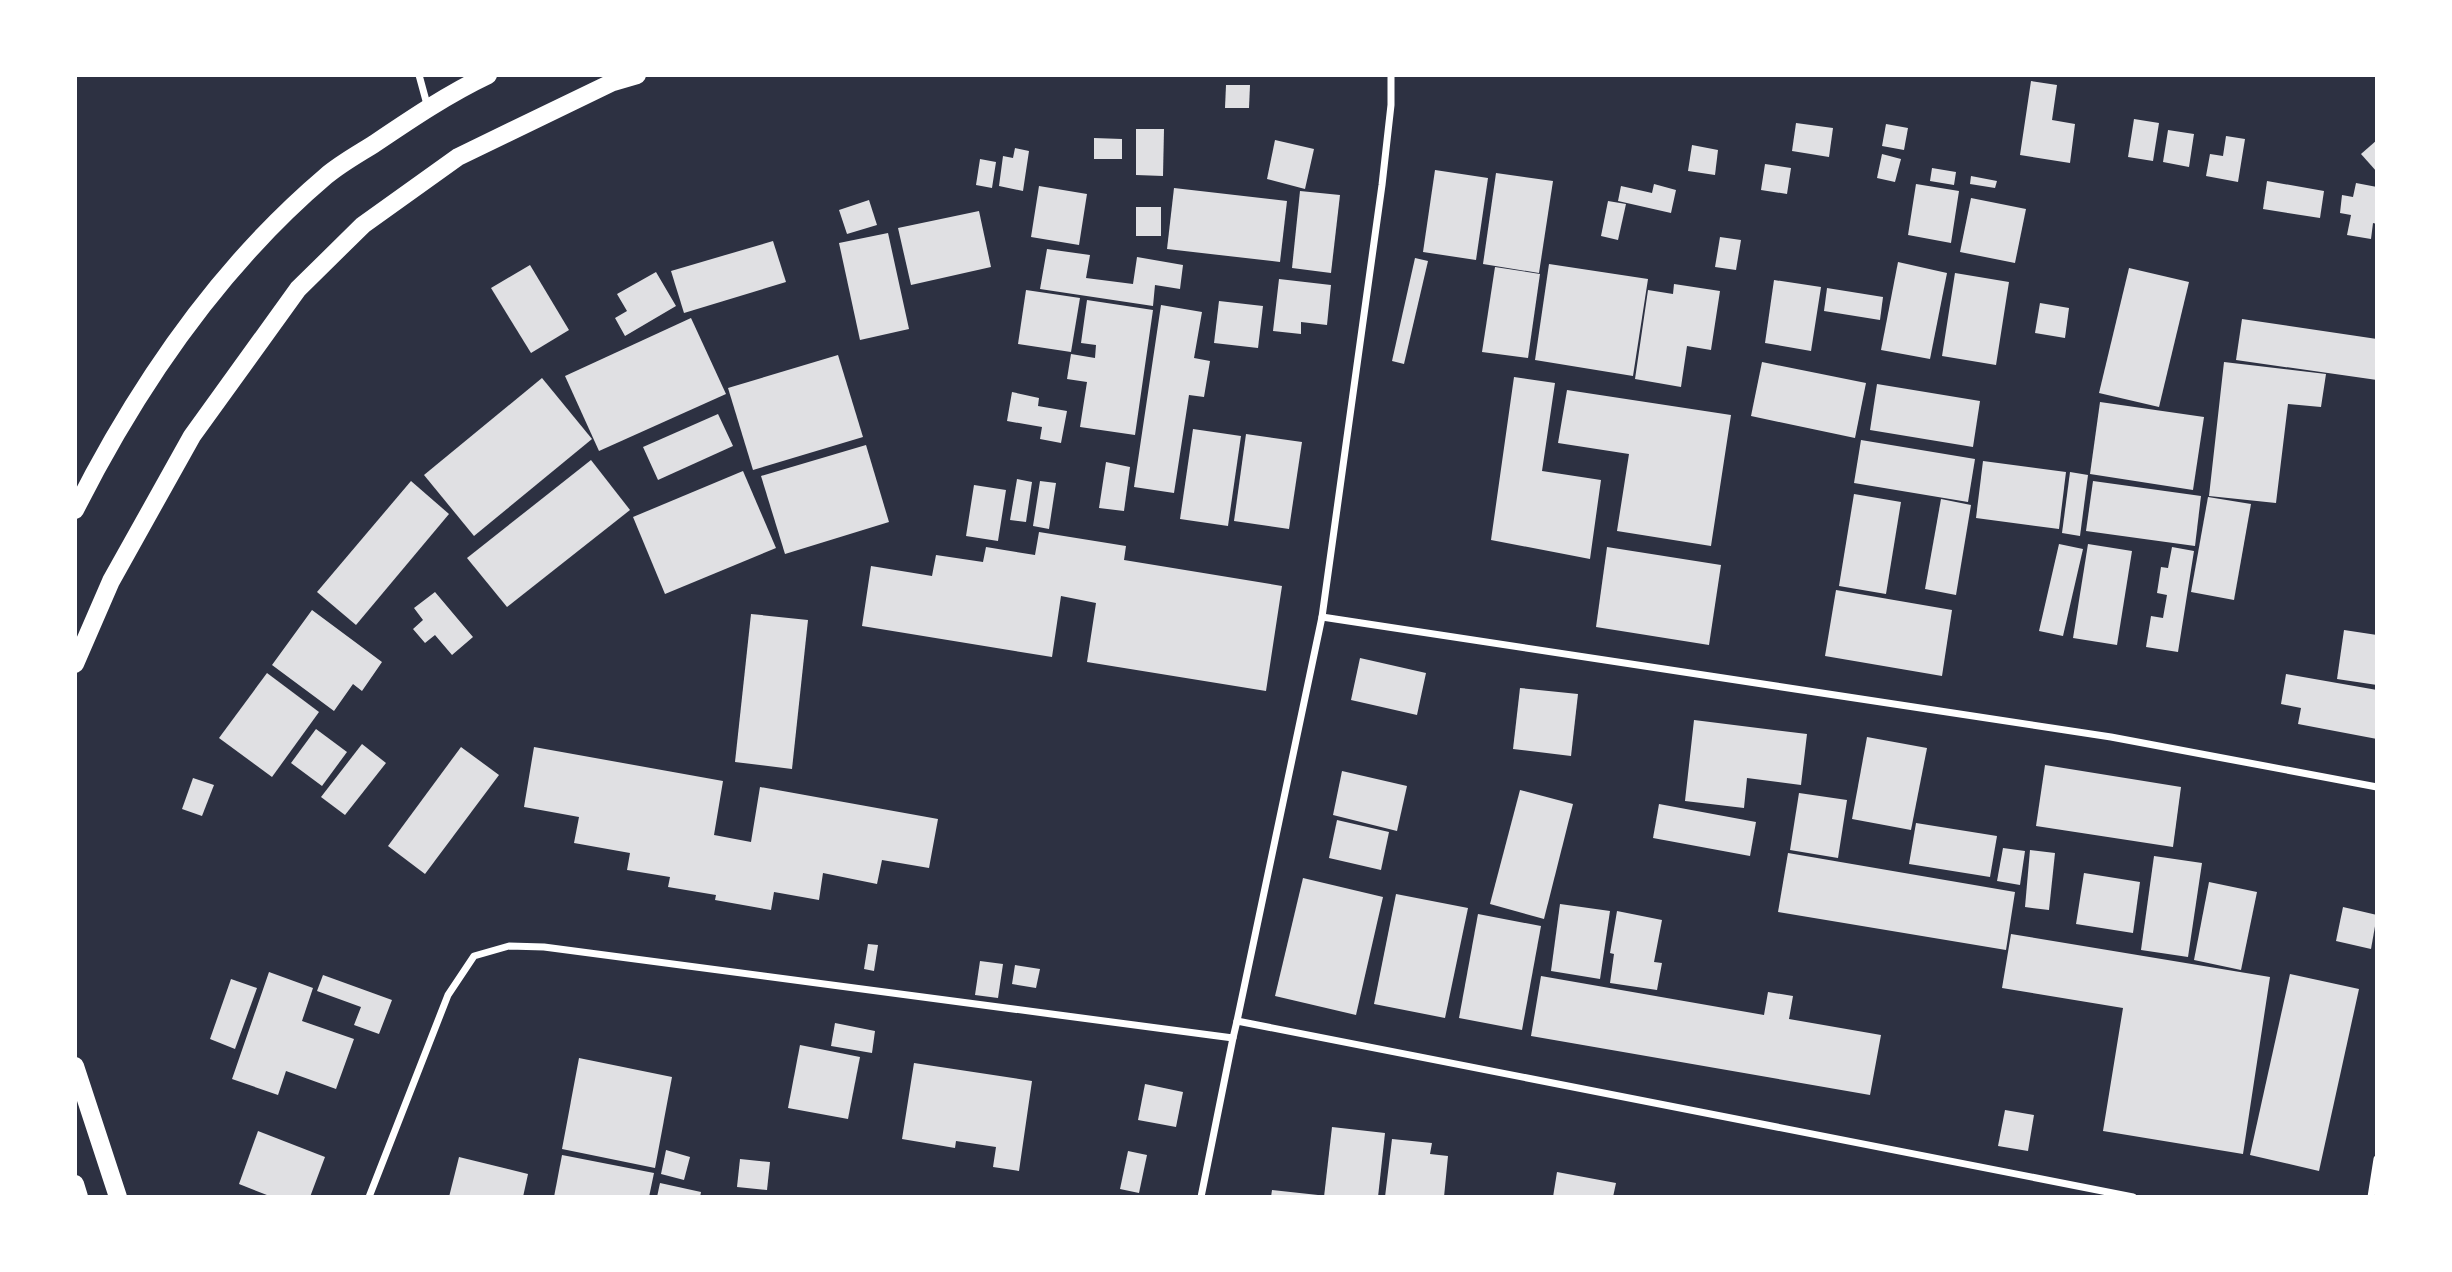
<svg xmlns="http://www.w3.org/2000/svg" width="2452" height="1272" viewBox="0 0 2452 1272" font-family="'IBM Plex Sans',sans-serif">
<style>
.building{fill:#e0e0e3}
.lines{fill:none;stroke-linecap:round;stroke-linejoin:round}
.minor{stroke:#fff;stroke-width:7}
.primary{stroke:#fff;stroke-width:18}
</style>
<rect width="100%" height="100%" fill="#2d3142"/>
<g class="building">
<polygon points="2031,81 2057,85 2052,120 2075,124 2070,163 2020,155"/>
<polygon points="1226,85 1250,85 1249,108 1225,108"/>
<polygon points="2134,119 2159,123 2153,161 2128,157"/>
<polygon points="1796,123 1833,128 1829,157 1792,151"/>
<polygon points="1886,124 1908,128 1904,150 1882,146"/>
<polygon points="1136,129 1164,129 1163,176 1136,175"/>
<polygon points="2168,130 2194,134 2189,167 2163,162"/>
<polygon points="2226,136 2245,139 2238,182 2206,176 2210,154 2223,156"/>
<polygon points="1094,138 1122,139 1122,159 1094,159"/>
<polygon points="1275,140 1314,149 1305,189 1267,179"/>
<polygon points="2377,140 2377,172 2361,154"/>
<polygon points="1692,145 1718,150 1715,175 1688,171"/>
<polygon points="1015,148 1029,151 1023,191 999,186 1003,156 1013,158"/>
<polygon points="1882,154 1901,159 1895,182 1877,178"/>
<polygon points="980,159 996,162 992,188 976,185"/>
<polygon points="1765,164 1791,168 1787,194 1761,190"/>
<polygon points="1932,168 1956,172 1954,185 1930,181"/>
<polygon points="1435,170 1488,178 1476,260 1423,252"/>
<polygon points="1496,173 1553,181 1539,273 1483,264"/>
<polygon points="1971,176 1997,181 1995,188 1970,184"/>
<polygon points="2267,181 2324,191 2320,218 2263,209"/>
<polygon points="2356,183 2377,187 2377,224 2373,223 2371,239 2347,235 2351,215 2340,213 2342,195 2353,197"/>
<polygon points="1654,184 1676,190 1671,213 1618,201 1621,186 1652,193"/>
<polygon points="1916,184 1959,191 1951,243 1908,235"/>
<polygon points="1039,186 1087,194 1079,245 1031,237"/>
<polygon points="1174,188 1287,201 1280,262 1167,249"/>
<polygon points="1300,191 1340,195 1331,273 1292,268"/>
<polygon points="1971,198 2026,209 2015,263 1960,252"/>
<polygon points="869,200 877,225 847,234 839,210"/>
<polygon points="1608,201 1626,204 1618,240 1601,236"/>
<rect x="1136" y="207" width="25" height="29"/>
<polygon points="979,211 991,267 911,285 898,228"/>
<polygon points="888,233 909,329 860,340 839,243"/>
<polygon points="1720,237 1741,240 1736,270 1715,267"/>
<polygon points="773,241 786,282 684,313 671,271"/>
<polygon points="1047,249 1090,255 1086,278 1133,284 1137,257 1183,265 1180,289 1155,285 1153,306 1040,289"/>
<polygon points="1415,258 1428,261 1404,364 1392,361"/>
<polygon points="1898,262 1947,273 1930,359 1881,350"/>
<polygon points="1549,264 1648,279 1633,376 1535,360"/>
<polygon points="530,265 569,330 531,353 491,288"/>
<polygon points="1495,267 1540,274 1528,358 1482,352"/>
<polygon points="2129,268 2189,282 2159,407 2099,393"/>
<polygon points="656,272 676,306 625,336 615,318 627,311 617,294"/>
<polygon points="1955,273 2009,282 1996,365 1942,356"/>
<polygon points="1279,279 1331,285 1327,325 1301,322 1301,334 1273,331"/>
<polygon points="1774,280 1821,287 1811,351 1765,343"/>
<polygon points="1674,284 1720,291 1711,350 1687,346 1681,387 1635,379 1648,290 1673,294"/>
<polygon points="1827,288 1883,297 1880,320 1824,311"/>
<polygon points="1026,290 1080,298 1071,352 1018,344"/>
<polygon points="1087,300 1153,310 1135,435 1080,427 1087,382 1067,379 1071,354 1095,358 1096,345 1081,343"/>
<polygon points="1219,301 1263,306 1258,348 1214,343"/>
<polygon points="2040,303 2069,308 2065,338 2035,333"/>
<polygon points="1161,305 1202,312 1194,358 1210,361 1204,397 1189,395 1174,493 1134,487"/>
<polygon points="691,318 726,394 599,451 565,376"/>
<polygon points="2242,319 2377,339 2377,380 2236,360"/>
<polygon points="838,355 863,437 753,470 728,388"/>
<polygon points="1762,362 1866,383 1855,438 1751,416"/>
<polygon points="2224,362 2326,374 2321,407 2288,404 2276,503 2209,496"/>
<polygon points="1514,377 1555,383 1542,471 1601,480 1590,559 1491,540"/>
<polygon points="542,378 592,439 474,536 424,475"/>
<polygon points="1877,384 1980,401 1973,447 1870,430"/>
<polygon points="1567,390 1731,415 1711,546 1617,531 1629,454 1558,443"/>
<polygon points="1012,392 1039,398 1038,406 1067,411 1061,443 1040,439 1042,427 1007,421"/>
<polygon points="2100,402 2204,417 2193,490 2090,474"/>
<polygon points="718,414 733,446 658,480 643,447"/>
<polygon points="1193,429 1241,436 1228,526 1180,519"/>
<polygon points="1246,434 1302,442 1289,529 1234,521"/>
<polygon points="1861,440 1975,459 1968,502 1854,483"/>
<polygon points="866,445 889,522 785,554 761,476"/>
<polygon points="591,460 630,510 507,607 467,558"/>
<polygon points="1983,461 2066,472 2059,529 1976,518"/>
<polygon points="1106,462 1130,467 1124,511 1099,508"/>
<polygon points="743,471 776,548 665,594 633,517"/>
<polygon points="2070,472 2088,475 2080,536 2062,533"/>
<polygon points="1017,479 1032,482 1026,522 1010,520"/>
<polygon points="411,481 449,514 356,625 317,592"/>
<polygon points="1040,481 1056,483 1049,529 1033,526"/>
<polygon points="2093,481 2201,496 2195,546 2086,531"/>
<polygon points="974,485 1006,490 998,541 966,536"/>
<polygon points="1854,494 1901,502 1886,594 1839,586"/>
<polygon points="2208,497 2251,504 2234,600 2191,592"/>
<polygon points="1941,499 1971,505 1956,595 1925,589"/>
<polygon points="1039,532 1126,546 1124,560 1282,586 1266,691 1087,662 1096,603 1061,596 1052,657 862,626 871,566 932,576 936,555 983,562 986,547 1035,555"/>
<polygon points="2059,544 2083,549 2063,636 2039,631"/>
<polygon points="2088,544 2132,551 2117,645 2073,638"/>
<polygon points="1607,547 1721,565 1709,645 1596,627"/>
<polygon points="2172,547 2194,551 2178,652 2146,647 2151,616 2163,618 2167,595 2157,593 2161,567 2168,568"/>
<polygon points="1836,590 1952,610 1942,676 1825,656"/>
<polygon points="435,592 473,637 452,655 435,635 425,643 413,629 423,620 414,608"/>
<polygon points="312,610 382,662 362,691 353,684 334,711 272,665"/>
<polygon points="751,614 808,620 792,769 735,762"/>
<polygon points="2344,630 2377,635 2377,685 2337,679"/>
<polygon points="1360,658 1426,673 1417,715 1351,700"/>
<polygon points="267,673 319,712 272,777 219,738"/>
<polygon points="2286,674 2377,690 2377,739 2298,724 2301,708 2281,704"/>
<polygon points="1520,688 1578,694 1571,756 1513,749"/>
<polygon points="1694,720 1807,734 1801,785 1747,778 1744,808 1685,801"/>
<polygon points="316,729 347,752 322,786 291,763"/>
<polygon points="1867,737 1927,748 1911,830 1852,819"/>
<polygon points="362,744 386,763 345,815 321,797"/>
<polygon points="461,747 499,775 425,874 388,846"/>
<polygon points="534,747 723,781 714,835 751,842 760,787 938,819 929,868 882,860 877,884 823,873 819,900 774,892 771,910 715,900 716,895 668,887 670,877 627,870 630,853 574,843 579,817 524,807"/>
<polygon points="2045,765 2181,787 2173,847 2036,826"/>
<polygon points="1342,771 1407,786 1397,831 1333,815"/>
<polygon points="193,778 214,785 202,816 182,809"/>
<polygon points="1520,790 1573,804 1544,919 1490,904"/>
<polygon points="1799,793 1847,800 1838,858 1790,850"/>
<polygon points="1659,804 1756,822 1750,856 1653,838"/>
<polygon points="1337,820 1389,832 1381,870 1329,858"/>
<polygon points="1916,823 1997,836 1990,877 1909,864"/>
<polygon points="2003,848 2025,851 2020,885 1997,881"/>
<polygon points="2030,850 2055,853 2049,910 2025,907"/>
<polygon points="1788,853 2015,892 2006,950 1778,912"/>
<polygon points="2154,856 2202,863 2188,957 2141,950"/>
<polygon points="2084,873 2140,882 2133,933 2076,924"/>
<polygon points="1303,878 1383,897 1356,1015 1275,996"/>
<polygon points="2209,882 2257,892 2241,970 2194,960"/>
<polygon points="1396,894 1468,908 1445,1018 1374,1004"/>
<polygon points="1560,904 1610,911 1600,979 1551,971"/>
<polygon points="2343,907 2377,915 2371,949 2336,941"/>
<polygon points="1617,911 1662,920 1654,962 1662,963 1657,990 1610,983 1614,954 1610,953"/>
<polygon points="1478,914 1541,926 1522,1030 1459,1018"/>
<polygon points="2011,934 2270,977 2243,1154 2103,1131 2123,1008 2002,988"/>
<polygon points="868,944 878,945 874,971 864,969"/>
<polygon points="980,961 1003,964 998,998 975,995"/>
<polygon points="1015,965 1040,969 1036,988 1012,984"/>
<polygon points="269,972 313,988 302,1021 354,1039 336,1089 286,1071 278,1095 232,1079"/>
<polygon points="2290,974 2359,989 2319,1171 2250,1155"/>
<polygon points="323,975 392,1000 379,1034 354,1025 361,1007 317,991"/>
<polygon points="1541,976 1764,1015 1768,992 1793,996 1789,1019 1881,1035 1870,1095 1531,1036"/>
<polygon points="231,979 257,988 235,1049 210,1039"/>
<polygon points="835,1023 875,1031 872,1053 831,1046"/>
<polygon points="800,1045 860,1057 848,1119 788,1108"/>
<polygon points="579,1058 672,1077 655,1168 562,1149"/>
<polygon points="914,1063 1032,1081 1019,1171 993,1167 996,1147 956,1141 955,1148 902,1139"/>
<polygon points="1145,1084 1183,1092 1176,1127 1138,1120"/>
<polygon points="2005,1110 2034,1115 2028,1151 1998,1146"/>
<polygon points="1332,1127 1385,1133 1378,1197 1324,1197"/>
<polygon points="258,1131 325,1157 310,1197 272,1197 239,1184"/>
<polygon points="1392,1139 1432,1143 1430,1154 1448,1156 1444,1197 1385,1197"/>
<polygon points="666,1150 690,1157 684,1180 661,1174"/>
<polygon points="1128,1151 1147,1155 1139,1193 1120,1189"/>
<polygon points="562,1155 654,1173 649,1197 554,1197"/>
<polygon points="459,1157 528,1174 523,1197 449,1197"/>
<polygon points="740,1159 770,1162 767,1190 737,1187"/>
<polygon points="1557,1172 1616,1183 1613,1197 1553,1197"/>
<polygon points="660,1183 701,1192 700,1197 657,1197"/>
<polygon points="1272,1190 1318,1195 1318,1197 1271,1197"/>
</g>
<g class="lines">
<g class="minor">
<polyline points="419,75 428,108"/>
<polyline points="1322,617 2111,737 2377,787"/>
<polyline points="1237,1021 1322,617 1382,185 1391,105 1391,75"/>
<polyline points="369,1197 448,995 474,956 509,946 544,947 1233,1038 1237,1021 2133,1197"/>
<polyline points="1201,1197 1233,1038"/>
<polyline points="2371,1197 2377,1159"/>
</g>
<g class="primary">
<path d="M75,510C137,387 220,266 326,176C340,164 358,154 374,144C411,119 448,94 488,75"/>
<polyline points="75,664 111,581 192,436 298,289 363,225 458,157 613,82 637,75"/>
<polyline points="75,1066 118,1197"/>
<polyline points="75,1184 79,1197"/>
</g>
</g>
<rect width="2452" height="1272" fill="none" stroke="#ffffff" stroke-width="154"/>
</svg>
